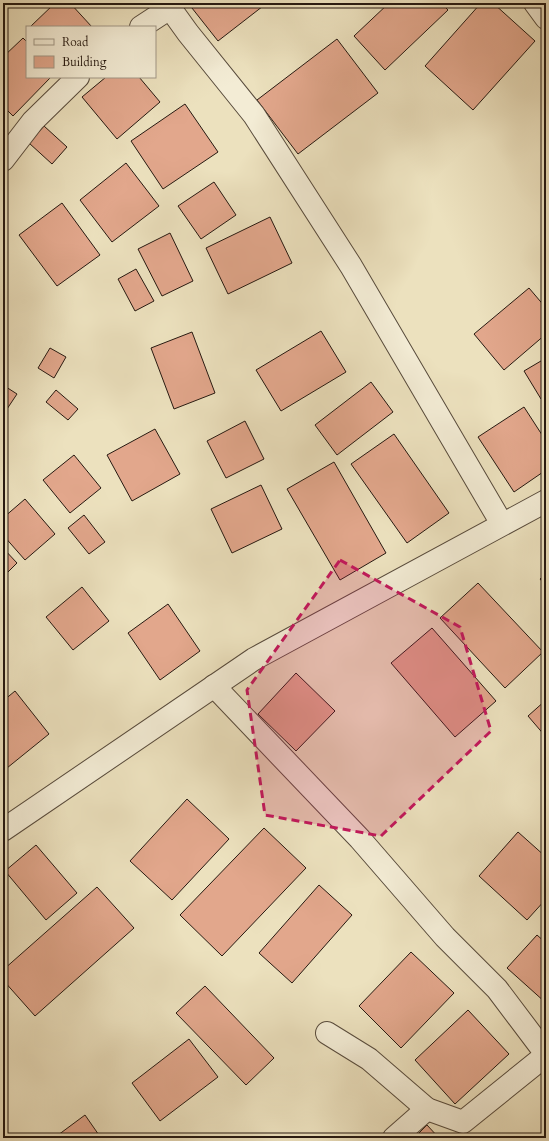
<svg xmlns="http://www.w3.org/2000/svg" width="549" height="1141" viewBox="0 0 549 1141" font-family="Cardo,serif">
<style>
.building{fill:#e2a78c;stroke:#261911}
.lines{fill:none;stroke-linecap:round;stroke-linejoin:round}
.minor-casing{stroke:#584b3c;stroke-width:24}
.minor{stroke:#f3ecd5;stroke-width:22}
.marked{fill:#c2185b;fill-opacity:0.2;stroke:#c2185b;stroke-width:3;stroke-dasharray:8 5;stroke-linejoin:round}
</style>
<rect width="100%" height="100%" fill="#ece1be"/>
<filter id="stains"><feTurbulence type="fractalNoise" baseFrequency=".005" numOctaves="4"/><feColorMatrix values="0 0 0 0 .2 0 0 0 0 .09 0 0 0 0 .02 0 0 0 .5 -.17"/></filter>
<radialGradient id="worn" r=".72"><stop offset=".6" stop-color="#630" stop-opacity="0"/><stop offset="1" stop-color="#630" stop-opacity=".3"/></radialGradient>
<g class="building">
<polygon points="55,3 70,3 92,27 30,27"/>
<polygon points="188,3 267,3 218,41"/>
<polygon points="389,3 441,3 448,10 385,70 354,36"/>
<polygon points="481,3 493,3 535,41 473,110 425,66"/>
<polygon points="23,38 27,42 27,77 51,77 13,116 3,106 3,57"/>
<polygon points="337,39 378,93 298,154 257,100"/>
<polygon points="106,77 139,77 160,102 117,139 82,97"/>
<polygon points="185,104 218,152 163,189 131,141"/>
<polygon points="44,126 67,147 52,164 29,143"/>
<polygon points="126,163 159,206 112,242 80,200"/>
<polygon points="214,182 236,215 201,239 178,206"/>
<polygon points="62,203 100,255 57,286 19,235"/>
<polygon points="270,217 292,263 228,294 206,248"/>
<polygon points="170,233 193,281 162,296 138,249"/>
<polygon points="136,269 154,301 135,311 118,279"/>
<polygon points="529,288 546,308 546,334 504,370 474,334"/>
<polygon points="321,331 346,372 281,411 256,370"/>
<polygon points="192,332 215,393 174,409 151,348"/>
<polygon points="50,348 66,357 54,378 38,368"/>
<polygon points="546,358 546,396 541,399 524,371"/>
<polygon points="371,382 393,412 337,455 315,425"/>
<polygon points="3,385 17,394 3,415"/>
<polygon points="56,390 78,409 68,420 46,402"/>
<polygon points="524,407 546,441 546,470 514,492 478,437"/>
<polygon points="245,421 264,459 226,478 207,441"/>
<polygon points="155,429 180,474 132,501 107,455"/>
<polygon points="394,434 449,513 407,543 351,464"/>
<polygon points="74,455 101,488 70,513 43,480"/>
<polygon points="334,462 386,553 340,580 287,489"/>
<polygon points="261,485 282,529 232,553 211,509"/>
<polygon points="25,499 55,534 25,560 3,535 3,518"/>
<polygon points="84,515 105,542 89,554 68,528"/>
<polygon points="3,548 17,563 3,577"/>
<polygon points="546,573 546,586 540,579"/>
<polygon points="478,583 543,652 505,688 440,618"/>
<polygon points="82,587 109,621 73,650 46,617"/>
<polygon points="168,604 200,651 160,680 128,633"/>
<polygon points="432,628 496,701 455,737 391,663"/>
<polygon points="296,673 335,711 296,751 258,714"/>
<polygon points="15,691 49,734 7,768 3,763 3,701"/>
<polygon points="546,700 546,737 528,716"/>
<polygon points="187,799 229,839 172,900 130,861"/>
<polygon points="264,828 306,868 222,956 180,915"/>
<polygon points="518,832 546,857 546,899 527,920 479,876"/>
<polygon points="36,845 77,893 46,920 5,871"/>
<polygon points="319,885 352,915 292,983 259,953"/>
<polygon points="97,887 134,928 35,1016 3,980 3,970"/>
<polygon points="537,935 546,943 546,1003 507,968"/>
<polygon points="411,952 454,993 401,1048 359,1006"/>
<polygon points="205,986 274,1058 246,1085 176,1013"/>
<polygon points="468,1010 509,1054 455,1104 415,1060"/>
<polygon points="189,1039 218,1077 160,1121 132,1083"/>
<polygon points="85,1115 101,1138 54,1138"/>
<polygon points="427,1125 439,1138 414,1138"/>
</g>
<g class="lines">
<g class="minor-casing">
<g id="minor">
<polyline points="165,3 170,8 188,33 254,115 351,266 502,524"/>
<polyline points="535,3 546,18"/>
<polyline points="141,27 170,8"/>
<polyline points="3,160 33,121 78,77"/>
<polyline points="214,686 360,839 445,937 497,989 546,1054"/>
<polyline points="3,830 254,659 546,501"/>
<polyline points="327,1033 369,1059 427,1109 463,1122 546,1055"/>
<polyline points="394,1138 427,1109"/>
</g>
</g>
<use href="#minor" class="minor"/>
</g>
<path class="marked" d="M340,560L460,627L491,731L381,836L265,815L247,690Z"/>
<rect width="549" height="1141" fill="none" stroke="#ece1be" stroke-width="16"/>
<rect x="4" y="4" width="541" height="1133" fill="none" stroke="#261911" stroke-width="2"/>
<rect x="8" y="8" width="533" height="1125" fill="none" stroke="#261911"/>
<rect x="26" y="26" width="130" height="52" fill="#f3ecd5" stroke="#a19887"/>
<rect x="34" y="39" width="20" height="6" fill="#f3ecd5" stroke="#a19887"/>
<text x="62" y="46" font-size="12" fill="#261911">Road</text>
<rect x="34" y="56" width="20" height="12" fill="#e2a78c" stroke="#a19887"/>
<text x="62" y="66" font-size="12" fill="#261911">Building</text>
<rect width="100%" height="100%" filter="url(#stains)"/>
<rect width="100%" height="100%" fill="url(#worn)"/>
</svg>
